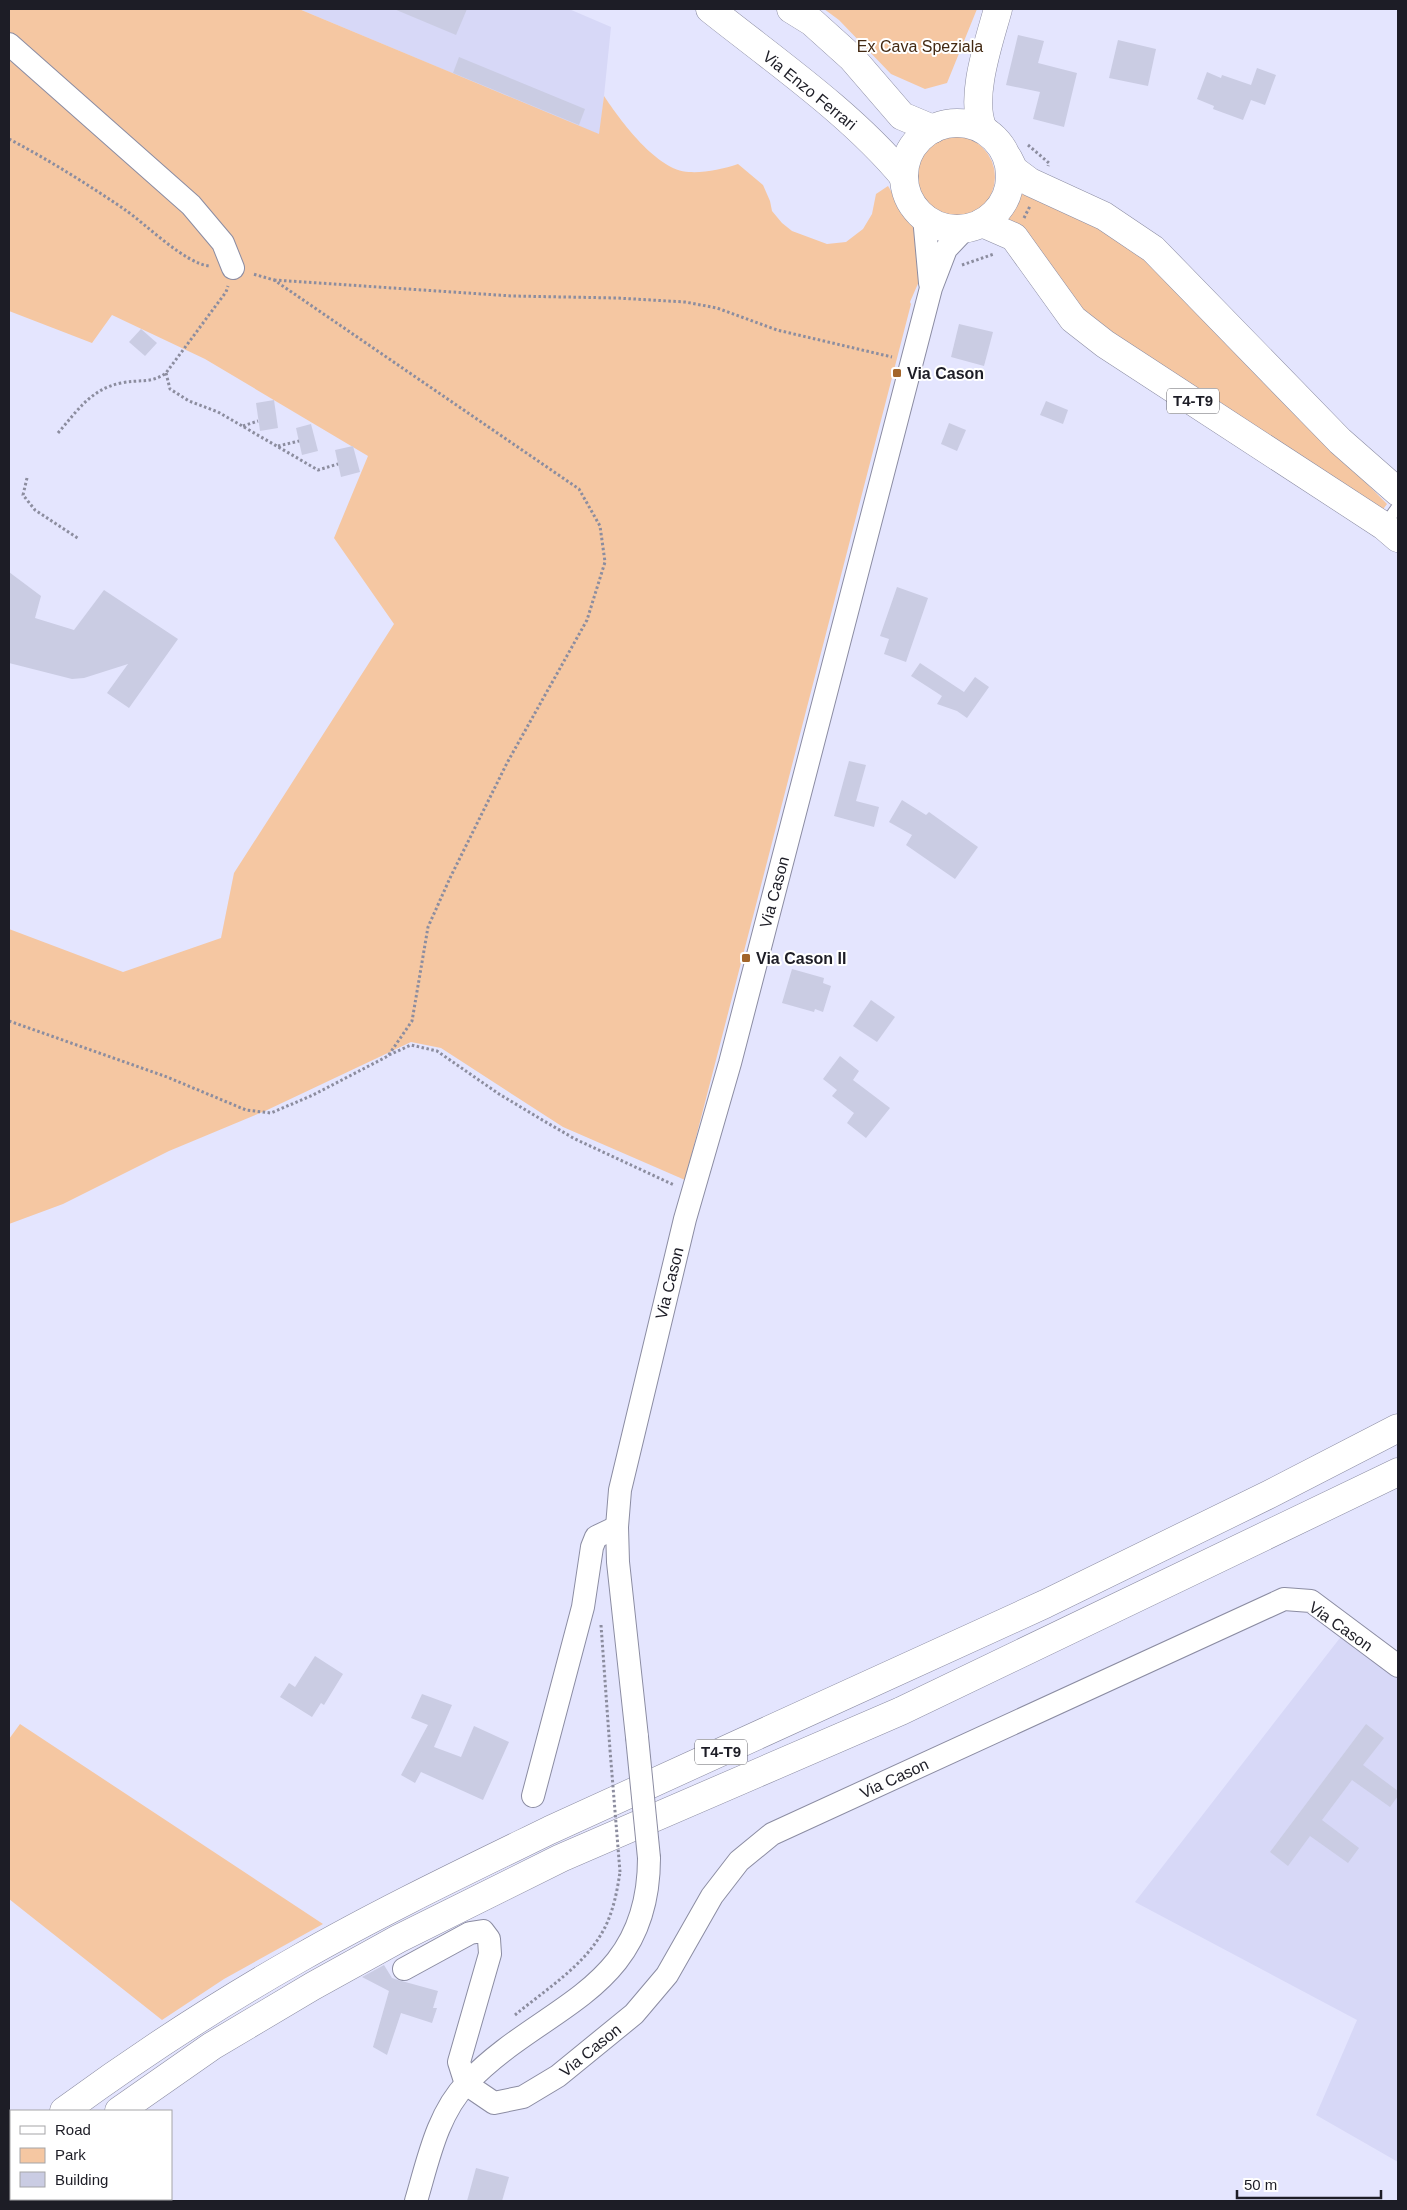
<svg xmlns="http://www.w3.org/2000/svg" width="1407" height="2210" viewBox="0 0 1407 2210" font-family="Arial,sans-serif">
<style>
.built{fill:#d7d8f7}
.green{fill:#f5c7a2}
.building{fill:#cacce3}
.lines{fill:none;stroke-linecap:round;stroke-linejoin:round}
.lane-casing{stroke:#8b8ca2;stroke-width:13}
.street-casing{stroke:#8b8ca2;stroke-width:24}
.secondary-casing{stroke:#8b8ca2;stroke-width:29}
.highway-casing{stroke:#8b8ca2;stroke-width:29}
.path{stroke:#8c8d9f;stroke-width:3;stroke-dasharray:2.5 2.5;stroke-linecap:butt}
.lane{stroke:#fff;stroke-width:11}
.street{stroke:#fff;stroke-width:22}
.secondary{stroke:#fff;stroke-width:28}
.highway{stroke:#fff;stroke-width:28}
.street-bridge-casing{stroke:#8b8ca2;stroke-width:24;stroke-linecap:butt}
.path-bridge{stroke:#8c8d9f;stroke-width:3;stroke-dasharray:2.5 2.5;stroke-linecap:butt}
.street-bridge{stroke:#fff;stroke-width:22}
.poi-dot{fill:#a3652a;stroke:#fff;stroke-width:2}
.labels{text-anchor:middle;stroke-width:4;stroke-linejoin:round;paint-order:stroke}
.shield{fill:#fff;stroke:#616167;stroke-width:1}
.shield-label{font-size:15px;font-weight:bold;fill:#1d1d26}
.park-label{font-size:16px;fill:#432912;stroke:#fff}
.street-label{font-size:16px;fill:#1d1d26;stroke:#fff}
.poi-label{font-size:16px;font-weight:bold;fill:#1d1d26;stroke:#fff;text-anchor:start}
</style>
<rect width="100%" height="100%" fill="#e4e5fe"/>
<g class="built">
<polygon points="299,9 569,9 611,27 600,135"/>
<polygon points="1343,1634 1398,1677 1398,2162 1316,2115 1357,2020 1135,1902"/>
</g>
<g class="green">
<path d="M9,9H299L599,134L604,96C620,120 657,171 689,172C705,173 723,169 738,164L763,185L770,201L772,211L782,223L792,231L827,244L846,242L863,229L872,214L876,194L888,186L919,237L920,279L910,302L911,304L685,1180L563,1127L441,1048L411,1042L265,1111L169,1151L63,1204L9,1224V929L123,972L221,938L234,873L394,624L334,538L368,456L205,359L112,315L92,343L9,311Z"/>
<polygon points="824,9 977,9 947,83 925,89 891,74 839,20"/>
<circle cx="954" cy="177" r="41"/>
<polygon points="1018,189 1072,209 1135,248 1387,504 1378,516 1102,331 999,222 1011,206"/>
<polygon points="20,1724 323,1924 224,1979 162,2020 9,1899 9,1739"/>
</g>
<g class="building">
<polygon points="394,9 467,9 456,35"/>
<polygon points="1018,35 1044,41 1038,63 1077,73 1064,127 1033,119 1040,92 1006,85"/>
<polygon points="1118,40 1156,49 1148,86 1109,78"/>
<polygon points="459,57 585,109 579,125 453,73"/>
<polygon points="1257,68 1276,75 1265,105 1251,100 1243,120 1213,109 1214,106 1197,99 1207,72 1221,78 1222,75 1251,85"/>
<polygon points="959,324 993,332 984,366 951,357"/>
<polygon points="141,329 157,343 145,356 129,342"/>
<polygon points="274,400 278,428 260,431 256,403"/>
<polygon points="1046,401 1068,410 1063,424 1040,415"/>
<polygon points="949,423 966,430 957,451 941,444"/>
<polygon points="311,424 318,451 302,455 296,428"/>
<polygon points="353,446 360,472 341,477 335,450"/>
<polygon points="9,572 41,596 35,618 74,630 104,590 178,639 129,708 107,693 128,664 84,678 72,679 9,663"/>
<polygon points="897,587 928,598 906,662 884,654 889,639 880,636"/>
<polygon points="920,663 964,692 975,677 989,687 967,718 957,711 937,704 942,696 911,676"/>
<polygon points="849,761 866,765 856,801 879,807 874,827 834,816"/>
<polygon points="902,800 926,815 929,812 978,847 955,879 906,845 912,835 889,822"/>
<polygon points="792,969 824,978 823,983 831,986 823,1012 815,1009 814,1012 782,1003"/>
<polygon points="871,1000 895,1017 877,1042 853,1026"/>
<polygon points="840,1056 859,1071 853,1080 890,1108 866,1138 847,1123 854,1113 832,1096 837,1090 823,1079"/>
<polygon points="315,1656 343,1674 324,1705 321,1703 312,1717 280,1697 289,1683 295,1687"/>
<polygon points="422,1694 452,1705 434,1747 461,1757 474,1726 509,1742 483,1800 421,1772 415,1783 401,1775 428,1725 411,1718"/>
<polygon points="1366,1724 1384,1738 1363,1765 1398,1791 1398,1796 1390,1807 1352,1780 1322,1820 1359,1848 1348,1863 1310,1836 1288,1866 1270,1852"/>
<polygon points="384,1965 392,1978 398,1980 438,1991 433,2008 437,2008 432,2023 401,2013 387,2055 373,2047 389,1991 362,1977"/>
<polygon points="476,2168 509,2177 502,2201 467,2201"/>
</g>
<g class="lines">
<g class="lane-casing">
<polyline id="lane" points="1384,526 1398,506"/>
</g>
<g class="street-casing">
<g id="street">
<polyline points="9,44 191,205 223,243 233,268"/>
<polyline points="924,217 930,283"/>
<polyline points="637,1737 618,1562 617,1527 620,1490 685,1219 730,1063 931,288 946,249 965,229"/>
<polyline points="533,1796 583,1607 592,1547 596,1537 617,1527"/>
<polyline points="404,1969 470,1933 483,1931 489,1939 490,1954 459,2062 466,2084 494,2103 523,2097 558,2076 634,2014 667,1975 712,1896 739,1861 772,1834 1284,1599 1311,1601 1398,1666"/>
<path d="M416,2201C428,2161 437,2114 467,2083C542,2004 649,1993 649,1858"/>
</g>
</g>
<g class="secondary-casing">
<g id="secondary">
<path d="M710,9C774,60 852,114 904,177"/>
<polyline points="791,9 812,22 852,58 902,116 933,129"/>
<circle cx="957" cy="176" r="53"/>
<path d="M983,129C969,98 989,42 998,9"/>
</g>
</g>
<g class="highway-casing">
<g id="highway">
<polyline points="1008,158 1014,170 1030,182 1104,216 1153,249 1340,441 1398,492"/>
<polyline points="982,223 1014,237 1073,319 1105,344 1384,526 1398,538"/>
<path d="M64,2111C139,2056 217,2005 298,1959C380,1912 466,1871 550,1830L1045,1604L1270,1494L1398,1428"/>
<polyline points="119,2111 212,2046 313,1986 398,1939 561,1858 901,1711 1398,1472"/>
<polyline points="9,2155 11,2153"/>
<polyline points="9,2195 11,2193"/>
</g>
</g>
<g class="path">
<path d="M9,139C49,160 87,184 124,209C146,224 185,264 210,266"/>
<polyline points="1028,145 1049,163 1048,166"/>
<polyline points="1024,218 1030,206"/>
<polyline points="962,265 994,254"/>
<polyline points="274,280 512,296 617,298 685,302 717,308 777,330 892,357"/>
<polyline points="166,373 170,389 189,401 218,412 318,470 338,464"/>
<polyline points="243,426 258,421"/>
<path d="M58,433C77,411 91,389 121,383C139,379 151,384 166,373L226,292L228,286"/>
<polyline points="278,446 299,441"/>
<polyline points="27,478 23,495 35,510 79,539"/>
<polyline points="9,1021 167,1077 246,1110 271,1113 313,1095 388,1056 412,1021 428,927 450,878 507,763 587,620 605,562 600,526 579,489 274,280 253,274"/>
<polyline points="389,1055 411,1045 437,1051 499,1094 544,1121 575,1139 674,1185"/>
<polyline points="601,1625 610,1750"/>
<path d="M515,2015C545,1990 584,1966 603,1931C613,1913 617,1892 620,1872"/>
</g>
<use href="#lane" class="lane"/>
<use href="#street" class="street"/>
<use href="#secondary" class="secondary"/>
<use href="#highway" class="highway"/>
<g class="street-bridge-casing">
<polyline id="street-bridge" points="637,1737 649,1858"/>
</g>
<polyline class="path-bridge" points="610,1750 620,1872"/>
<use href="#street-bridge" class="street-bridge"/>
</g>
<g class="poi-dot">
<rect x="892" y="368" width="10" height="10" rx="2.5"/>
<rect x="741" y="953" width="10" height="10" rx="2.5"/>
</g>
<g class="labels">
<g class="shield">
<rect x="1167" y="388.5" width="52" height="25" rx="4"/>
<rect x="695" y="1739.5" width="52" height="25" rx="4"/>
</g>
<g class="shield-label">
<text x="1193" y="406">T4-T9</text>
<text x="721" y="1757">T4-T9</text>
</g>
<g class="park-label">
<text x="920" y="52">Ex Cava Speziala</text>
</g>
<g class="street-label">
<text transform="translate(810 90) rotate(39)" y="6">Via Enzo Ferrari</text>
<text transform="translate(774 892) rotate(-75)" y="6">Via Cason</text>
<text transform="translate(669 1283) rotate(-76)" y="6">Via Cason</text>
<text transform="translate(1341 1626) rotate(35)" y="6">Via Cason</text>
<text transform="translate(894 1778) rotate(-25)" y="6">Via Cason</text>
<text transform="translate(590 2050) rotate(-39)" y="6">Via Cason</text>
</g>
<g class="poi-label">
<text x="907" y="379">Via Cason</text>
<text x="756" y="964">Via Cason II</text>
</g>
</g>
<rect width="1407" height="2210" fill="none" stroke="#1d1d26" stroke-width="20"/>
<rect x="10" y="2110" width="162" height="90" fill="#ffffff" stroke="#a5a5a8"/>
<rect x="20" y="2126" width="25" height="8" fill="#ffffff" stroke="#a5a5a8"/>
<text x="55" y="2135" font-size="15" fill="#1d1d26">Road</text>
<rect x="20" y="2148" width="25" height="15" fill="#f5c7a2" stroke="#a5a5a8"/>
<text x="55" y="2160" font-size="15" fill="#1d1d26">Park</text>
<rect x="20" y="2172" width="25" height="15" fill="#cacce3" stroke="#a5a5a8"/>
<text x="55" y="2185" font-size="15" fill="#1d1d26">Building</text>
<path d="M1237 2190v8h144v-8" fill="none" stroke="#1d1d26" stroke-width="2.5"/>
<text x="1244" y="2190" font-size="15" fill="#1d1d26" stroke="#ffffff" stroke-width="4" paint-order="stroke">50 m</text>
</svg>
